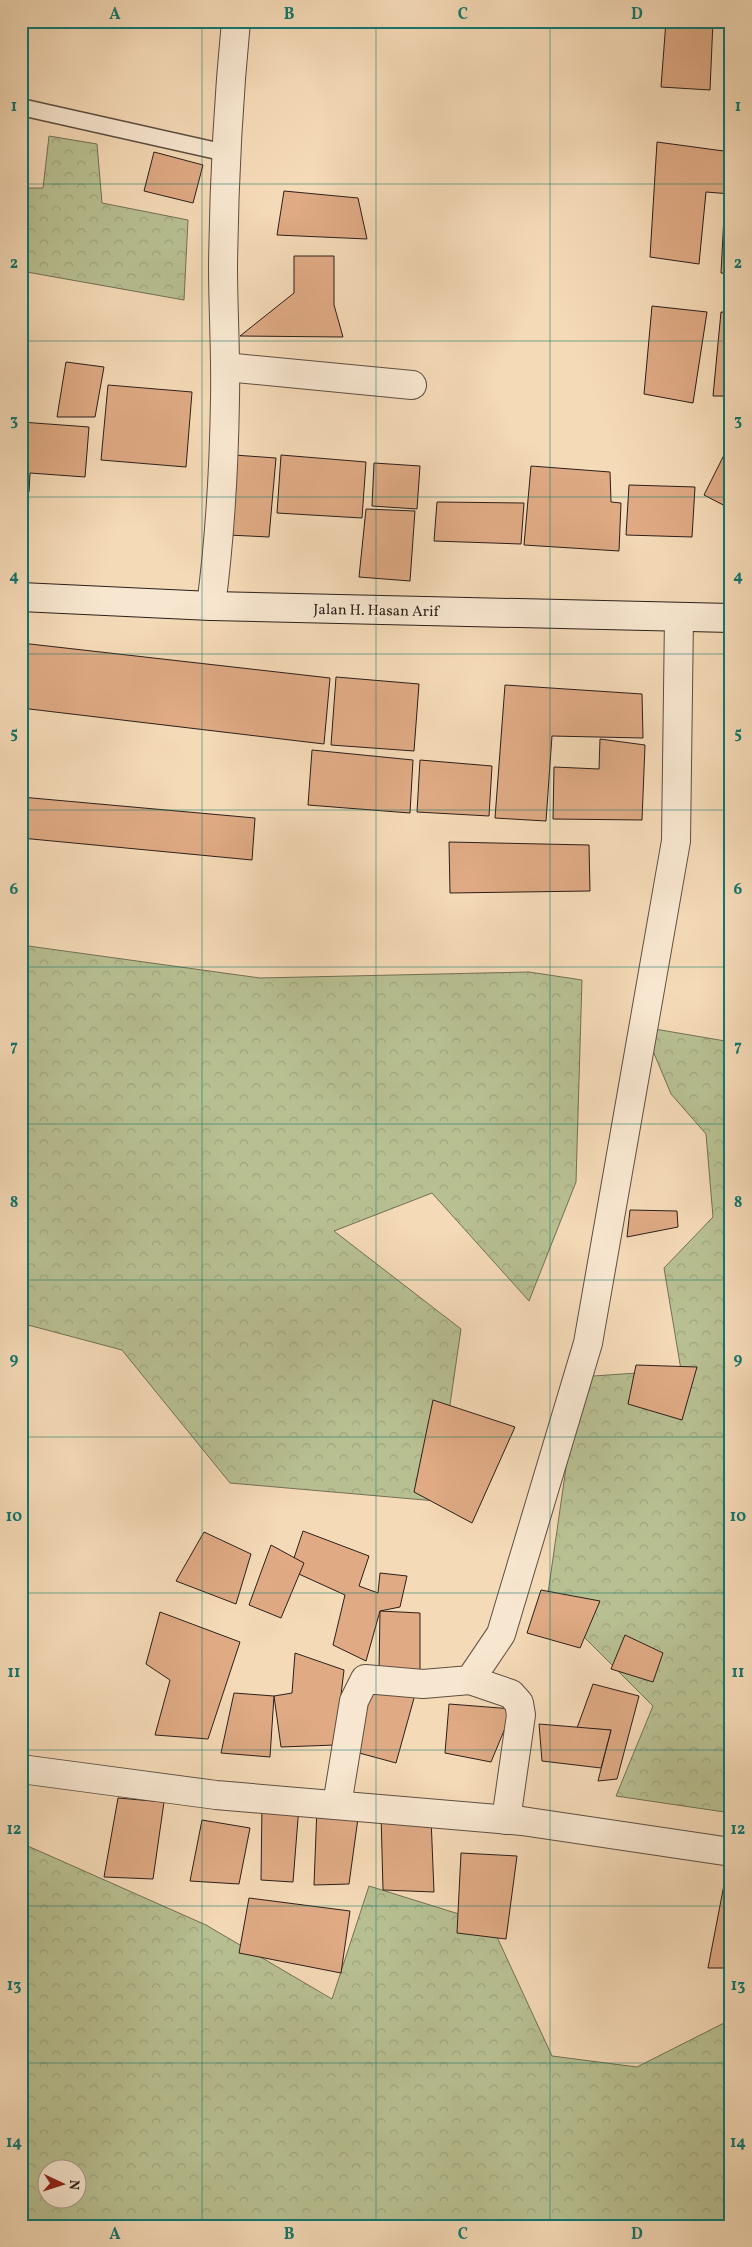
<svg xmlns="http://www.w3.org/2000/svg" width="752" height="2247" viewBox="0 0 752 2247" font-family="Vollkorn,serif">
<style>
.forest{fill:url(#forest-crowns);stroke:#727056;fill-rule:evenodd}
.building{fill:#dfaa84;stroke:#2b1f1b}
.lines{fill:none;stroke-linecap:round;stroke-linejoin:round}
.lane-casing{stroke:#5e4e42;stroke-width:19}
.street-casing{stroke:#5e4e42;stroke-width:30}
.secondary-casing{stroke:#2b1f1b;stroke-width:30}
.lane{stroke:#f8e7d0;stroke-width:16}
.street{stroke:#f8e7d0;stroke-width:28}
.secondary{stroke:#f8e7d0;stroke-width:28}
.grid{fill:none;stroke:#0f766e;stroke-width:1;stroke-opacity:0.55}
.labels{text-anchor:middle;stroke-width:4;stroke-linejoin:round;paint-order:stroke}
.street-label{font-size:15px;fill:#2b1f1b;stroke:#f8e7d0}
.neatline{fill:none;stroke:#0f766e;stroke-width:2}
.grid-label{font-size:16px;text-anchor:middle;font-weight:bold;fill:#0f766e}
</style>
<defs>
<pattern id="forest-crowns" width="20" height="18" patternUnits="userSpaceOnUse" patternTransform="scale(1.25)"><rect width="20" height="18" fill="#b8c092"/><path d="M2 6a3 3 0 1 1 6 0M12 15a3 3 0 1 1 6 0" fill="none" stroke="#9ea57d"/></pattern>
</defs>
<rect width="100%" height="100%" fill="#f5dab7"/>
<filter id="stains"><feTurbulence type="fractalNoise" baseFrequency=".004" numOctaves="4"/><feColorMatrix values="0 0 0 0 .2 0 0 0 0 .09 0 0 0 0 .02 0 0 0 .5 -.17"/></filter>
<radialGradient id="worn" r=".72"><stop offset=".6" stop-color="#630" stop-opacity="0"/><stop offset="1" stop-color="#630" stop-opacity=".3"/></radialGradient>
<g class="forest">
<polygon points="49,136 97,144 102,203 188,220 184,300 21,271 21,188 43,188"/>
<polygon points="21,945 260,978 529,972 582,980 576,1182 529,1301 432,1193 334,1231 461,1329 436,1501 230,1483 122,1350 28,1325 21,1328"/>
<polygon points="643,1027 731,1042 731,1813 616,1796 653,1706 547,1600 579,1377 681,1370 664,1268 713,1217 706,1134 671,1094"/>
<path d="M21,1843L206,1925L332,1999L369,1886L491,1924L552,2056L637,2067L728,2021L731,2039V2226H21ZM48,2170H78V2200H48Z"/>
</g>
<g class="building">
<polygon points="666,21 713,21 710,90 661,87"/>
<polygon points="657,142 731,152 731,194 706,192 699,264 650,257"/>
<polygon points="154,152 203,165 193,203 144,191"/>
<polygon points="284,191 358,198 367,239 277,235"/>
<polygon points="724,216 731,217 731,274 721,273"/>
<polygon points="294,256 334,256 334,305 343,337 240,336 294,293"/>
<polygon points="652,306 707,312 693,403 644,394"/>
<polygon points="721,312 731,313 731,396 713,396"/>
<polygon points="66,362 104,367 95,417 57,417"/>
<polygon points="108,385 192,392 186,467 101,460"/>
<polygon points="21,422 89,427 85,477 30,473 29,492 21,491"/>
<polygon points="731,441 731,509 704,495"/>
<polygon points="234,455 276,458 269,537 228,535"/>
<polygon points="281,455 366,462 362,518 277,513"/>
<polygon points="374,463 420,466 417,509 372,506"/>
<polygon points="531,466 610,472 611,502 621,503 619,551 524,545"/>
<polygon points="629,485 695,487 692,537 626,535"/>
<polygon points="437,502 524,503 521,544 434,541"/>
<polygon points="366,509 415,511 410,581 359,577"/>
<polygon points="21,643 330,678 324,744 21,708"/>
<polygon points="336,677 419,684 414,751 331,745"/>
<polygon points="505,685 642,694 643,738 552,736 546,821 495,818"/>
<polygon points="600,739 645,745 642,820 553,819 554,767 599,769"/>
<polygon points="312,750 413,760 410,813 308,805"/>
<polygon points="420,760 492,766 489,816 417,812"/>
<polygon points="21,797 255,818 252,860 21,838"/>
<polygon points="449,842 589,845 590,891 450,893"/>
<polygon points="630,1210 677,1211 678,1227 627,1237"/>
<polygon points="636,1365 697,1367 682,1420 628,1404"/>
<polygon points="433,1400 515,1427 472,1523 414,1492"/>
<polygon points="303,1531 369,1556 359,1586 378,1593 380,1573 407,1576 400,1607 380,1611 366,1661 333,1645 345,1595 290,1570"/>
<polygon points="204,1532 251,1554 236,1604 176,1581"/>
<polygon points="271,1545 304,1563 281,1618 249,1605"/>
<polygon points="541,1590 600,1601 580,1648 527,1633"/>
<polygon points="380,1611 420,1613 420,1674 379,1671"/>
<polygon points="160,1612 240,1642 208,1739 155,1735 170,1680 146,1664"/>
<polygon points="625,1635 663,1653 653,1682 611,1669"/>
<polygon points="295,1653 344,1670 335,1745 281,1747 274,1696 292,1693"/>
<polygon points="593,1684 639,1696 617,1779 598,1781 611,1730 577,1728"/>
<polygon points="373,1685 416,1691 396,1763 352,1751"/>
<polygon points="234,1693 274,1696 270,1757 221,1753"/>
<polygon points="449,1704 513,1709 491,1762 445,1753"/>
<polygon points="539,1724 611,1730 601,1768 542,1761"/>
<polygon points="118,1798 164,1802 153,1879 104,1877"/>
<polygon points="262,1802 299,1806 293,1882 261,1880"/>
<polygon points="317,1807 359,1811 349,1884 314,1885"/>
<polygon points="381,1814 431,1818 434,1892 383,1890"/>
<polygon points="202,1820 250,1828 239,1884 190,1881"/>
<polygon points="461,1853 517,1856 506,1939 457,1933"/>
<polygon points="727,1869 731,1869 731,1968 708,1968"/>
<polygon points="249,1898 350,1911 341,1973 239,1953"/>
</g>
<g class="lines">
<g class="lane-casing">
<polyline id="lane" points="21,107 226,153"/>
</g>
<g class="street-casing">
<g id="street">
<polyline points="225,367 412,385"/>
<path d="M211,606C220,537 224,468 225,399C226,354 223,310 223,266C224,184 228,103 236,21"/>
<polyline points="470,1680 511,1694 519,1703 521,1715 506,1820"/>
<polyline points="21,1769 216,1795 522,1821 731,1852"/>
<polyline points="337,1805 354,1701 365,1679 423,1684 470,1680 501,1634 588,1343 676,841 679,617"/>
</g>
</g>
<g class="secondary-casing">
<polyline id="secondary" points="21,597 211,606 731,618"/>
</g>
<use href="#lane" class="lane"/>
<use href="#street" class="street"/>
<use href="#secondary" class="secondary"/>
</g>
<path class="grid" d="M202,21V2226M376,21V2226M550,21V2226M21,184H731M21,341H731M21,497H731M21,654H731M21,810H731M21,967H731M21,1124H731M21,1280H731M21,1437H731M21,1593H731M21,1750H731M21,1906H731M21,2063H731"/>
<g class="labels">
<g class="street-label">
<text transform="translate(376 610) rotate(1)" y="5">Jalan H. Hasan Arif</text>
</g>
</g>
<rect width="752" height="2247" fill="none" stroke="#f5dab7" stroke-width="55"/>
<g transform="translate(62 2184) rotate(94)"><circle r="24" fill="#f8e7d0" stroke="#a69788"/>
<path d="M0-4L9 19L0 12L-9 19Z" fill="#8f2418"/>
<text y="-8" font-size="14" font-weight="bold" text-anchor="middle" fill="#2b1f1b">N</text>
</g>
<rect x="28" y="28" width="696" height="2192" class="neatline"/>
<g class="grid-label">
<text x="115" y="19">A</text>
<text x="289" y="19">B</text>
<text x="463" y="19">C</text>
<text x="637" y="19">D</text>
<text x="14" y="111">1</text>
<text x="738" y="111">1</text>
<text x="14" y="268">2</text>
<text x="738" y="268">2</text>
<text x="14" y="425">3</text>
<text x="738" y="425">3</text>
<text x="14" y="581">4</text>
<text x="738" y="581">4</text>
<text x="14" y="738">5</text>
<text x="738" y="738">5</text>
<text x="14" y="894">6</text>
<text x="738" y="894">6</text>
<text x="14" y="1051">7</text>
<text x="738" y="1051">7</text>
<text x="14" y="1207">8</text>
<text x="738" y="1207">8</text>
<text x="14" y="1364">9</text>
<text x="738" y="1364">9</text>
<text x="14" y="1521">10</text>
<text x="738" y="1521">10</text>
<text x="14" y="1677">11</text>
<text x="738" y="1677">11</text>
<text x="14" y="1834">12</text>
<text x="738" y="1834">12</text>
<text x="14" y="1990">13</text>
<text x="738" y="1990">13</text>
<text x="14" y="2147">14</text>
<text x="738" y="2147">14</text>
<text x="115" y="2239">A</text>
<text x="289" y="2239">B</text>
<text x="463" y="2239">C</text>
<text x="637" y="2239">D</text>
</g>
<rect width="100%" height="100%" filter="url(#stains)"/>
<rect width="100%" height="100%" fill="url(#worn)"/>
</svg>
